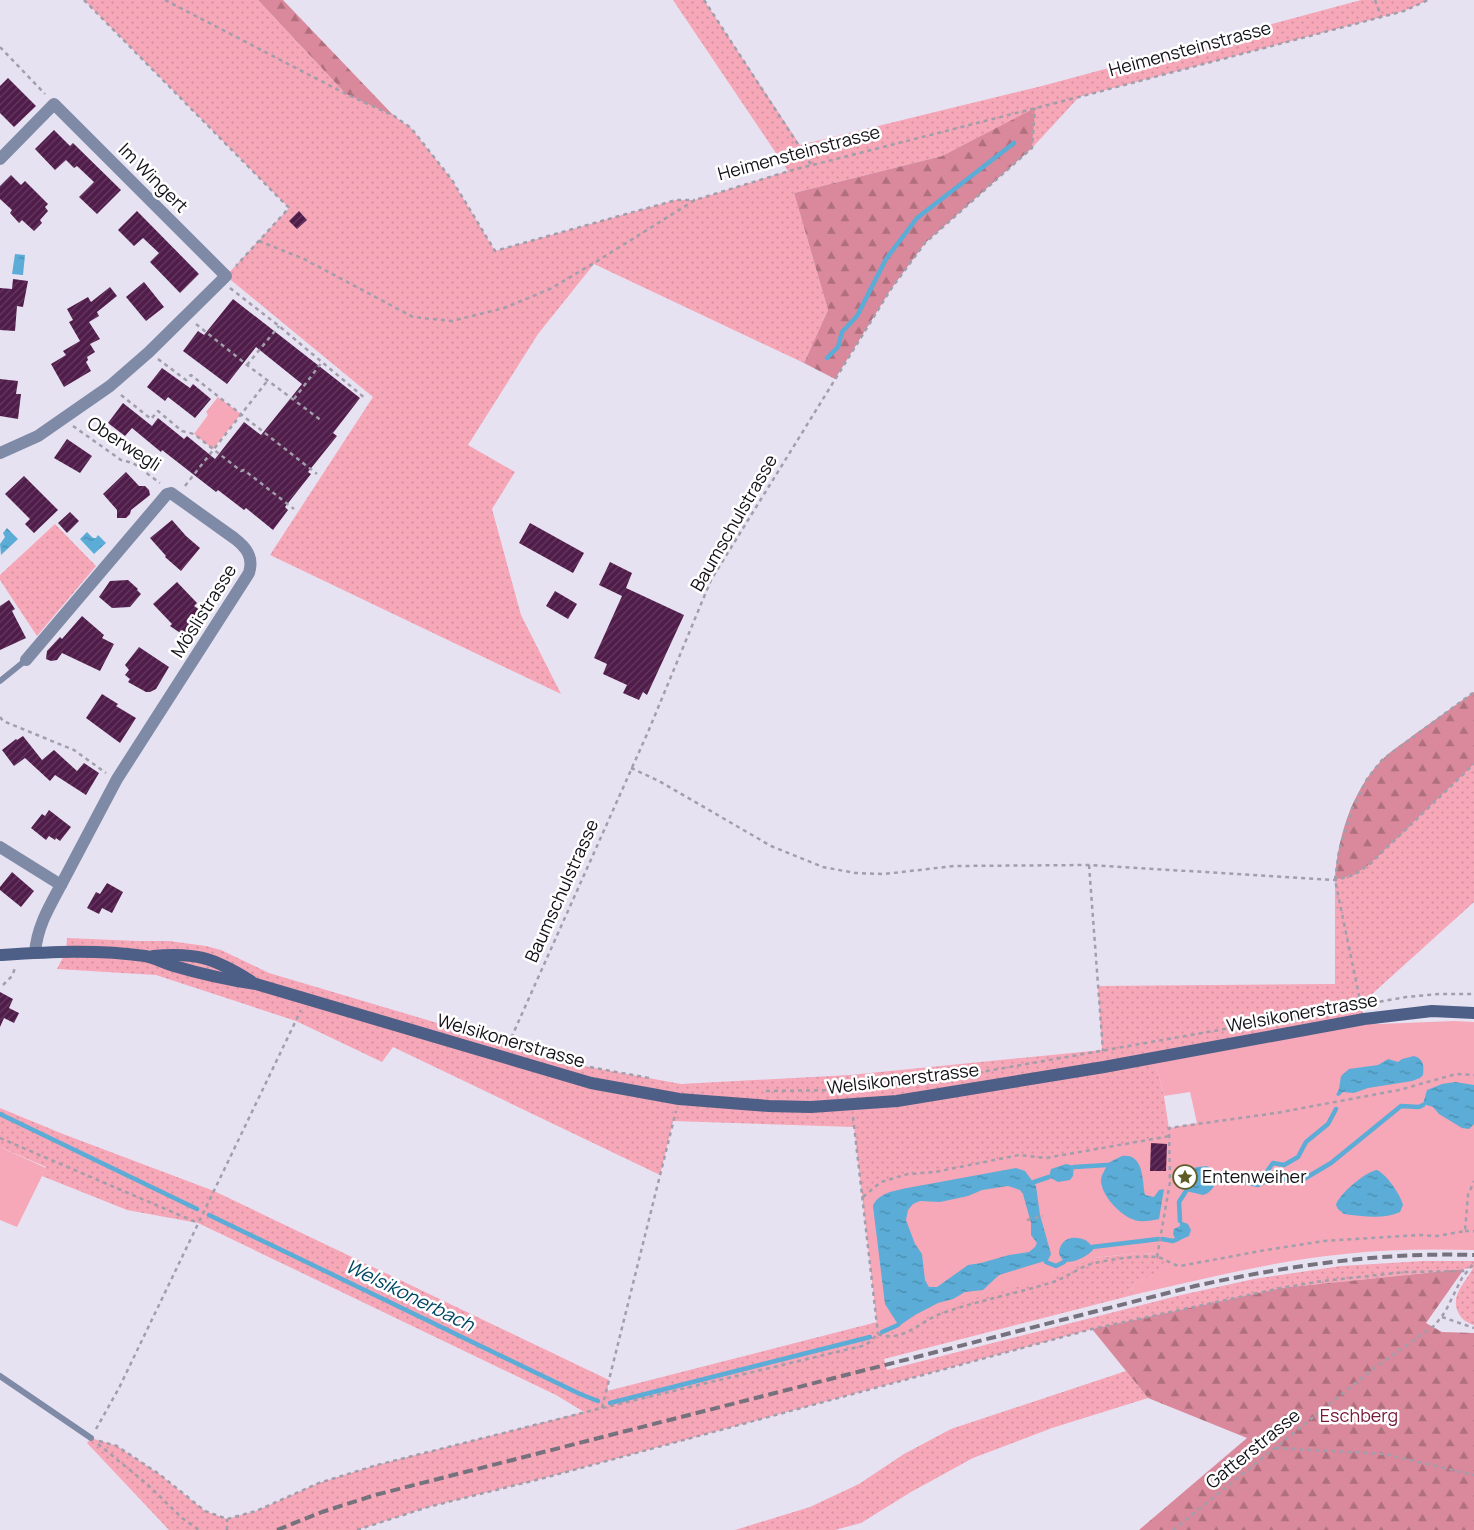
<svg xmlns="http://www.w3.org/2000/svg" width="1474" height="1530" viewBox="0 0 1474 1530" font-family="Manrope,sans-serif">
<style>
.grass{fill:url(#grass-dots)}
.forest{fill:url(#forest-firs)}
.park{fill:#f6a7b8}
.water{fill:url(#water-ripples);fill-rule:evenodd}
.lines{fill:none;stroke-linecap:round;stroke-linejoin:round}
.stream{stroke:#5bacd6;stroke-width:4.5}
.building{fill:url(#building-hatch)}
.path{stroke:#a29eab;stroke-width:2.5;stroke-dasharray:4 4;stroke-linecap:butt}
.service{stroke:#7e8aa6;stroke-width:6}
.minor{stroke:#7e8aa6;stroke-width:12}
.secondary{stroke:#4d5f86;stroke-width:12}
.rail{stroke:#75727d;stroke-width:4;stroke-dasharray:10 5;stroke-linecap:butt}
.labels{text-anchor:middle;stroke-width:5;stroke-linejoin:round;paint-order:stroke}
.street-label{font-size:18px;fill:#131117;stroke:#fff}
.poi-label{font-size:18px;fill:#131117;stroke:#fff;text-anchor:start}
.park-label{font-size:18px;fill:#761738;stroke:#fff}
.water-label{font-size:19px;font-style:italic;fill:#014864;stroke:#fff}
</style>
<defs>
<pattern id="grass-dots" width="8" height="8" patternUnits="userSpaceOnUse" patternTransform="scale(1.25)"><rect width="8" height="8" fill="#f6a7b8"/><path d="M2 2h.1M6 6h.1" fill="none" stroke="#d28f9d" stroke-width="1.8" stroke-linecap="round"/></pattern>
<pattern id="forest-firs" width="22" height="20" patternUnits="userSpaceOnUse" patternTransform="scale(1.25)"><rect width="22" height="20" fill="#d9899b"/><path d="M5 1l3.5 6h-7zM16 11l3.5 6h-7z" fill="#af6f7d"/></pattern>
<pattern id="water-ripples" width="26" height="14" patternUnits="userSpaceOnUse" patternTransform="scale(1.25)"><rect width="26" height="14" fill="#5bacd6"/><path d="M2 4q2-2 4 0t4 0M15 11q2-2 4 0t4 0" fill="none" stroke="#4a8bad"/></pattern>
<pattern id="building-hatch" width="6" height="6" patternUnits="userSpaceOnUse" patternTransform="scale(1.25)"><rect width="6" height="6" fill="#501c4a"/><path d="M-1 1l2-2M0 6l6-6M5 7l2-2" fill="none" stroke="#653b60"/></pattern>
</defs>
<rect width="100%" height="100%" fill="#e7e2f2"/>
<g class="grass">
<polygon points="84,0 258,0 346,94 394,116 411,128 452,180 495,251 676,200 695,200 788,171 673,0 704,0 800,145 1042,86 1361,0 1428,0 1404,11 1079,97 1032,148 1034,109 942,156 794,193 828,310 804,363 594,264 538,334 468,445 515,472 492,509 521,615 561,694 270,555 373,397 226,276 289,208"/>
<polygon points="55,524 96,566 37,636 0,580 0,575"/>
<path d="M1474,764V902L1361,1004L1364,1019L1154,1057L1164,1096L1170,1136L1085,1256L1095,1258L1138,1253L1163,1254L1166,1270L1132,1284L1133,1295L884,1359L887,1370L1181,1295L1254,1279L1341,1266L1423,1261H1474V1325C1467,1323 1461,1319 1458,1312C1450,1295 1466,1282 1473,1268L1281,1288L1092,1329L544,1478L428,1507L357,1530H169L87,1443L91,1438L117,1446L159,1474L205,1511L227,1519L256,1511L319,1483L377,1465L584,1412L556,1395L198,1223L127,1210L42,1176L46,1167L0,1147V1108L63,1134L214,1191L609,1380L607,1391L877,1322L854,1127L673,1121L660,1175L393,1047L382,1062L296,1021L156,975L57,969L66,951L67,938L138,941H169L206,946L221,950L269,973L508,1044L589,1067L681,1084L850,1075L1102,1050L1098,986L1335,984V880L1354,875L1370,864Z"/>
<polygon points="1126,1371 1148,1398 1052,1428 973,1458 911,1492 861,1523 835,1530 735,1530 810,1507 859,1484 904,1454 951,1429"/>
</g>
<g class="forest">
<polygon points="258,0 283,0 394,116 346,94"/>
<polygon points="1035,108 1032,148 925,243 891,289 835,379 804,363 828,310 794,193 942,156"/>
<path d="M1474,692V764L1370,864L1354,875L1335,880C1337,839 1352,790 1382,760C1391,750 1404,743 1415,734C1435,720 1454,706 1474,692Z"/>
<polygon points="1464,1269 1426,1323 1442,1332 1474,1333 1474,1530 1139,1530 1247,1438 1148,1398 1092,1329 1281,1288"/>
</g>
<g class="park">
<polygon points="218,397 241,414 213,449 194,434 208,415 206,412"/>
<path d="M1364,1019L1379,1024L1454,1021L1474,1022V1250C1431,1249 1388,1249 1345,1254C1273,1261 1203,1279 1133,1295L1132,1284L1165,1270L1163,1254L1138,1253L1094,1258L1048,1279L970,1299L928,1316L909,1329L878,1334L863,1197L881,1182L908,1174L935,1172L1019,1155L1036,1158L1050,1157L1169,1136V1128L1197,1123L1190,1092L1164,1096L1154,1057Z"/>
<polygon points="0,1147 46,1168 17,1227 0,1220"/>
</g>
<g class="water">
<polygon points="15,254 25,255 23,275 12,274"/>
<polygon points="7,528 18,539 1,555 0,544 5,537 3,533"/>
<polygon points="87,532 93,538 96,538 98,535 106,543 94,554 80,539"/>
<path d="M1414,1056C1424,1059 1424,1066 1423,1075L1420,1078L1412,1081L1368,1088L1354,1093L1343,1092L1339,1096L1336,1095L1339,1089L1341,1076L1349,1069L1378,1065L1388,1059L1398,1062L1402,1059Z"/>
<polygon points="1455,1082 1474,1085 1474,1124 1469,1129 1462,1128 1439,1114 1433,1107 1423,1104 1427,1090 1442,1084"/>
<path d="M1122,1156C1144,1153 1142,1180 1145,1195L1154,1197L1159,1190L1164,1189L1159,1219C1153,1220 1145,1222 1139,1221C1123,1219 1102,1197 1101,1181C1101,1174 1106,1169 1108,1163Z"/>
<polygon points="1066,1164 1074,1166 1073,1176 1070,1180 1058,1182 1049,1177 1051,1169"/>
<path d="M1207,1166C1220,1173 1217,1191 1203,1195L1186,1191C1178,1170 1187,1168 1207,1166Z"/>
<path d="M1016,1168L1025,1171L1036,1186L1040,1215L1051,1254L1048,1260L999,1275L983,1290L965,1292L953,1299L938,1303L915,1315L899,1326L885,1304L873,1206C878,1193 894,1191 907,1188ZM1008,1186L1020,1190L1023,1194L1031,1223V1235L1037,1243L1035,1247L1029,1252L1009,1255L981,1263L968,1265L937,1287H929L925,1280L922,1254L915,1244L906,1220L908,1210L913,1204L920,1201L940,1202L968,1196L982,1190Z"/>
<path d="M1377,1170C1387,1175 1400,1194 1403,1205L1400,1212C1383,1220 1361,1216 1344,1214L1338,1209L1336,1205C1338,1195 1366,1171 1377,1170Z"/>
<polygon points="1180,1221 1188,1224 1191,1230 1189,1236 1180,1240 1175,1238 1173,1234 1174,1229 1180,1226"/>
<path d="M1071,1238C1081,1237 1090,1240 1093,1250C1086,1257 1074,1263 1064,1262L1059,1254C1059,1246 1063,1240 1071,1238Z"/>
</g>
<g class="lines">
<g class="stream">
<polyline points="827,358 838,347 842,332 857,316 886,259 917,218 1014,143"/>
<polyline points="0,1114 197,1209"/>
<polyline points="1074,1167 1107,1165"/>
<polyline points="1216,1176 1258,1185 1274,1177 1299,1182 1331,1163 1401,1106 1419,1107 1423,1105"/>
<polyline points="1034,1182 1049,1177"/>
<polyline points="1258,1184 1273,1163 1284,1165 1298,1157 1306,1142 1328,1124 1336,1109"/>
<polyline points="209,1215 580,1394 598,1401"/>
<polyline points="1180,1221 1179,1202 1186,1191"/>
<polyline points="1162,1239 1173,1241 1178,1239"/>
<polyline points="1092,1247 1159,1239"/>
<polyline points="1046,1262 1056,1266 1064,1262"/>
<polyline points="882,1332 898,1325"/>
<polyline points="610,1403 870,1337"/>
</g>
</g>
<g class="building">
<polygon points="8,78 36,106 14,127 0,113 0,86"/>
<polygon points="54,130 70,146 73,143 121,190 97,214 79,197 94,182 77,166 74,168 66,160 55,170 35,149"/>
<polygon points="11,175 21,185 25,181 48,204 45,207 48,211 40,220 42,223 34,231 22,220 19,223 10,213 12,210 0,199 0,186"/>
<polygon points="137,211 199,274 180,293 150,262 159,253 143,238 134,246 118,230"/>
<polygon points="299,211 307,220 297,229 289,221"/>
<polygon points="13,279 28,281 23,307 17,306 15,331 0,330 0,288 12,289"/>
<polygon points="144,282 164,307 146,321 126,297"/>
<polygon points="110,287 117,296 97,312 99,316 89,322 100,339 90,344 95,352 87,357 88,360 86,362 91,371 64,387 51,364 66,355 63,351 80,341 69,322 73,320 67,309 88,297 91,302"/>
<polygon points="233,299 360,398 333,433 337,436 308,472 311,474 285,507 288,510 273,530 246,508 244,510 218,490 216,492 162,450 161,452 132,428 125,436 108,423 123,403 152,426 158,418 184,439 187,436 215,459 244,422 261,435 302,384 256,347 227,384 183,351 198,331 204,335"/>
<polygon points="162,368 190,388 193,384 211,399 195,418 168,397 165,401 147,387"/>
<polygon points="0,379 18,381 16,394 21,394 18,419 0,416"/>
<polygon points="67,439 92,456 80,473 54,458"/>
<polygon points="126,472 139,486 145,486 149,490 150,495 131,510 130,514 126,518 117,518 117,510 103,494"/>
<polygon points="24,476 58,510 34,533 25,524 30,519 5,494"/>
<polygon points="70,512 79,521 67,533 58,523"/>
<polygon points="172,520 186,536 200,548 181,571 165,557 166,556 150,538"/>
<polygon points="530,523 584,553 573,573 519,543"/>
<polygon points="610,562 632,573 626,588 684,615 647,695 643,692 639,700 623,693 627,685 603,674 607,664 594,658 622,596 599,585"/>
<polygon points="128,580 138,589 137,590 141,594 130,607 112,608 99,597 110,581"/>
<polygon points="177,582 197,603 194,606 206,614 189,639 170,626 172,624 153,604"/>
<polygon points="555,591 577,604 568,619 546,606"/>
<polygon points="9,600 15,609 12,611 26,638 0,650 0,606"/>
<polygon points="82,616 104,635 102,638 114,644 100,671 62,653 57,660 51,661 46,659 47,651 60,637 62,639"/>
<polygon points="139,647 169,667 156,689 150,692 146,692 128,682 130,679 125,675 129,670 125,665"/>
<polygon points="102,694 118,704 116,706 136,718 120,743 86,718"/>
<polygon points="23,736 42,760 54,750 77,771 84,763 99,773 86,795 55,775 50,781 25,758 14,766 2,750 16,739 17,740"/>
<polygon points="49,810 71,827 60,841 56,838 55,840 49,836 46,840 31,828 42,814 45,816"/>
<polygon points="12,872 34,891 21,907 0,890 0,887"/>
<polygon points="107,883 123,892 112,913 102,908 99,914 87,908 96,892 100,894"/>
<polygon points="0,992 13,999 9,1008 19,1013 14,1023 4,1018 0,1027"/>
<polygon points="1151,1143 1167,1144 1166,1171 1150,1171"/>
</g>
<g class="lines">
<g class="path">
<polyline points="84,0 289,208 236,266"/>
<polyline points="165,0 346,94 394,116 411,128 452,180 495,251 676,200 695,200"/>
<polyline points="704,0 812,166"/>
<polyline points="1375,0 1381,16"/>
<polyline points="0,47 45,94"/>
<polyline points="259,241 304,259 413,317 452,321 504,308 550,289 594,263 695,200 789,171 1079,97 1404,11 1428,0"/>
<polyline points="230,288 279,326 366,399"/>
<polyline points="196,324 247,365 322,421"/>
<polyline points="158,359 186,380 191,375 317,474"/>
<polyline points="247,365 279,326"/>
<polyline points="121,395 151,419 158,411 182,431 194,434 241,471 244,470 294,509"/>
<polyline points="294,399 322,362"/>
<polyline points="73,426 121,460 133,463 160,483"/>
<polyline points="185,486 268,380"/>
<polyline points="0,717 3,721 74,750 106,773"/>
<polyline points="631,768 659,781 771,846 823,867 855,873 884,874 954,866 1089,865 1335,880 1354,875 1370,864 1474,764"/>
<polyline points="1089,865 1103,1051"/>
<polyline points="3,985 12,976 15,968"/>
<polyline points="1361,1005 1335,880 1339,851 1352,809 1367,779 1382,760 1474,692"/>
<polyline points="508,1045 648,732 711,580 891,289 925,243 1032,148 1035,108"/>
<polyline points="590,1067 649,1078"/>
<polyline points="970,1074 1406,997 1439,994 1474,994"/>
<polyline points="856,1089 915,1083"/>
<polyline points="766,1091 845,1090"/>
<polyline points="853,1117 878,1334"/>
<polyline points="0,1138 198,1223"/>
<polyline points="863,1197 881,1182 908,1174 935,1172 1019,1155 1046,1158 1170,1136"/>
<polyline points="1027,1220 1043,1216"/>
<polyline points="1465,1231 1474,1231"/>
<polyline points="1157,1257 1170,1182 1169,1128 1276,1113 1399,1090 1456,1074 1474,1075"/>
<polyline points="1442,1317 1474,1328"/>
<path d="M878,1334C903,1343 919,1322 940,1314C976,1301 1014,1294 1050,1283C1064,1279 1075,1270 1088,1265C1102,1260 1140,1255 1156,1257C1164,1257 1171,1265 1180,1266L1266,1250L1324,1241L1421,1235L1437,1236L1465,1231L1468,1195L1474,1181"/>
<polyline points="602,1408 676,1111"/>
<polyline points="96,1429 119,1388 301,1010"/>
<polyline points="99,1441 117,1446 159,1474 205,1511 227,1519 256,1511 319,1483 377,1465 602,1408 866,1345 878,1334"/>
<polyline points="98,1444 147,1484 182,1518 199,1530"/>
<polyline points="1275,1448 1385,1454 1474,1475"/>
<polyline points="227,1530 227,1519"/>
<polyline points="357,1530 428,1507 544,1478 1092,1329 1281,1288 1322,1281 1405,1272 1467,1271"/>
<polyline points="1173,1530 1373,1369 1435,1325 1445,1312 1462,1278 1474,1263"/>
</g>
<g class="service">
<polyline points="0,681 26,660"/>
<polyline points="0,1376 91,1438"/>
</g>
<g class="minor">
<polyline points="0,159 54,104 226,276 149,352 110,386 38,436 0,453"/>
<path d="M26,660L167,494L171,493L234,538C246,547 254,557 249,573L117,779L61,885"/>
<path d="M0,847L61,885C49,907 37,927 35,953"/>
</g>
<g class="secondary">
<path d="M0,955C49,952 96,949 145,956C155,958 164,963 174,966C201,974 228,980 256,984L591,1083L679,1099L769,1106L811,1107L897,1101L1104,1067L1364,1019L1432,1011L1474,1013"/>
<path d="M153,956C196,952 214,958 251,981"/>
</g>
<path class="rail" d="M277,1530L322,1512L375,1495L1195,1286C1287,1266 1379,1252 1474,1255"/>
</g>
<defs>
<g id="sight-ring" transform="scale(1.25)"><circle r="9.5" fill="#fff" stroke="#605c28" stroke-width="1.5"/><path d="M0-6L1.8-2.2L6-1.7L2.9 1.2L3.7 5.4L0 3.3L-3.7 5.4L-2.9 1.2L-6-1.7L-1.8-2.2Z" fill="#605c28"/></g>
</defs>
<g fill-rule="evenodd">
<use href="#sight-ring" x="1185" y="1177"/>
</g>
<g class="labels">
<g class="street-label">
<text transform="translate(1190 49) rotate(-15)" y="6">Heimensteinstrasse</text>
<text transform="translate(799 153) rotate(-15)" y="6">Heimensteinstrasse</text>
<text transform="translate(153 178) rotate(45)" y="6">Im Wingert</text>
<text transform="translate(124 444) rotate(33)" y="6">Oberwegli</text>
<text transform="translate(734 523) rotate(-60)" y="6">Baumschulstrasse</text>
<text transform="translate(204 611) rotate(-58)" y="6">Möslistrasse</text>
<text transform="translate(562 891) rotate(-66)" y="6">Baumschulstrasse</text>
<text transform="translate(1302 1013) rotate(-10)" y="6">Welsikonerstrasse</text>
<text transform="translate(511 1041) rotate(16)" y="6">Welsikonerstrasse</text>
<text transform="translate(903 1079) rotate(-7)" y="6">Welsikonerstrasse</text>
<text transform="translate(1253 1449) rotate(-39)" y="6">Gatterstrasse</text>
</g>
<g class="poi-label">
<text x="1202" y="1183">Entenweiher</text>
</g>
<g class="park-label">
<text x="1359" y="1422">Eschberg</text>
</g>
<g class="water-label">
<text transform="translate(410 1295) rotate(26)" y="7">Welsikonerbach</text>
</g>
</g>
</svg>
